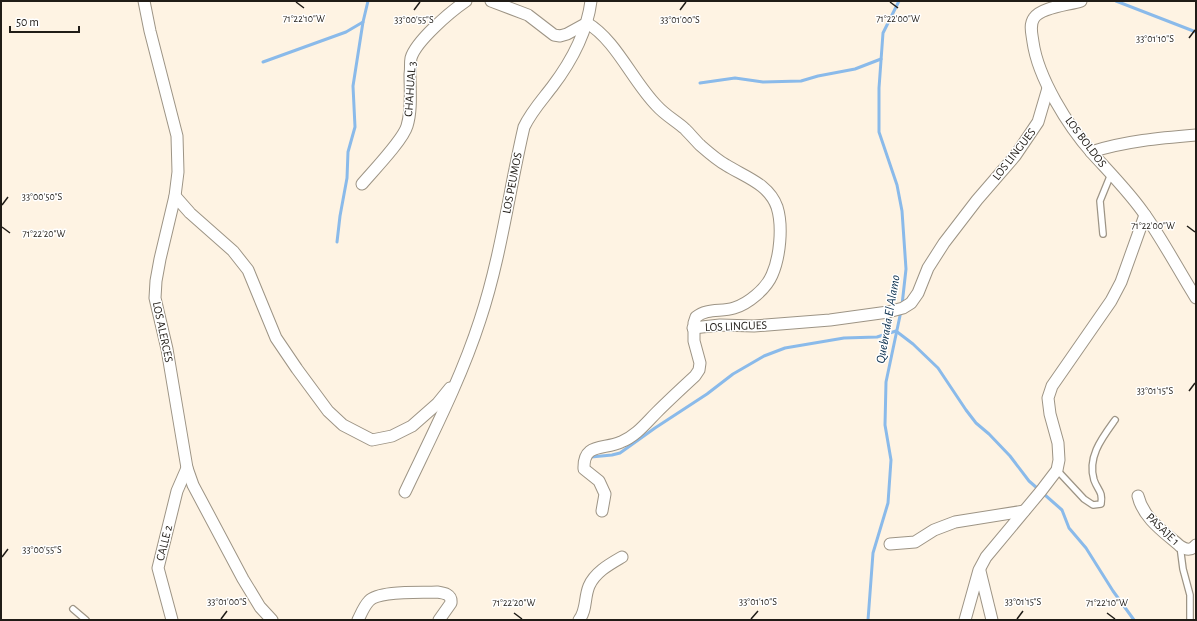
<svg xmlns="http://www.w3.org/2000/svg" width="1197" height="621" viewBox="0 0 1197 621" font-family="'Alegreya Sans',sans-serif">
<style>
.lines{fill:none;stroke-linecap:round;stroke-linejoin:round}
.stream{stroke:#8abaea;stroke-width:3}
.service-casing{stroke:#9d9485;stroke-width:8}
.minor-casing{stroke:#9d9485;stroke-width:13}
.service{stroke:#fff;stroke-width:5.5}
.minor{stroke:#fff;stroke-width:11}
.ticks{fill:none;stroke:#201c17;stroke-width:1.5}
.labels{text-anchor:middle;stroke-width:3;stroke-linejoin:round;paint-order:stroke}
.street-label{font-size:12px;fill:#201c17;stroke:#fff}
.water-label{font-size:13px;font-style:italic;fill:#072c4b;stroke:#fff}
.ticks-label{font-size:10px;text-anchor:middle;fill:#201c17;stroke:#fff;stroke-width:3;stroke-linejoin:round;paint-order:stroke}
</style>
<rect width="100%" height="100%" fill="#fef3e3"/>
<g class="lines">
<g class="stream">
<polyline points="899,1 883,33 879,88 879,132 897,185 902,211 906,269 902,305"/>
<polyline points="1116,1 1196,32"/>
<polyline points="263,62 346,32 363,22"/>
<polyline points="700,83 735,78 763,82 801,81 818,76 855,69 881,59"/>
<polyline points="337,242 340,216 347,178 348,152 355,127 353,86 363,22 368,1"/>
<polyline points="591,457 612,455 620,453 655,428 707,394 733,374 764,356 785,348 844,338 877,337 896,331 913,344 938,368 966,410 976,423 989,434 1010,456 1029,481 1062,510 1069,528 1086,548 1113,591 1134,620"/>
<polyline points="868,620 873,553 888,503 891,460 885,425 886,382 901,311"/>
</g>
<g class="service-casing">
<g id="service">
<polyline points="1103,234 1100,201 1111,174"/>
<path d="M1057,470L1084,499L1093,505L1101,504C1103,491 1098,491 1094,480C1087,457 1102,438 1115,420"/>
<polyline points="1180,546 1183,569 1190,595 1190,620"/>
<polyline points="73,609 86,620"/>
</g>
</g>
<g class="minor-casing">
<g id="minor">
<polyline points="144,1 150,31 177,136 178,172 175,196 160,259 156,281 155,298 167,349 187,468 193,485 243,579 260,607 272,620"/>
<path d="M491,1L528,15L554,35L560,36L567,34L587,23C616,40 633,82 657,106C665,115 676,121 685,129C690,134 695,140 700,145C708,152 717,160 726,165C745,177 769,184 777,207C783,226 780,257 772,275C766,289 748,304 734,308C721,312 707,308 696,317L694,323V341L700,363L699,370L695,376C682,388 669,400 657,412C646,423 636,436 621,442C604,450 583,442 584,469L599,481L605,494L602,511"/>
<path d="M1081,1C1069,5 1041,7 1034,18C1029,25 1032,34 1033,42C1038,78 1068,126 1092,153C1110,173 1131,194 1145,215C1164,242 1179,271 1196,298"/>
<path d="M1091,152C1125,141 1160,138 1196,135"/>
<path d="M362,184C373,171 403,140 407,126C412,110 410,90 410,74C411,69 410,63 411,58C416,41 450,12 466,1"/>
<polyline points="175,196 190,213 233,251 248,270 276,338 297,369 328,411 343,425 372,440 392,436 412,426 437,404 450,388"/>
<polyline points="693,328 720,325 754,326 830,320 888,312 903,308 911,303 918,293 928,268 944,243 977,200 1015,156 1038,122 1048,88"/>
<path d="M405,492C432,435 461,379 480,320C501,257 509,191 524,127C531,112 542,100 552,87C571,62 587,32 591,1"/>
<path d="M1138,496C1143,518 1164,532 1180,546C1186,550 1191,551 1196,545"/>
<polyline points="890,544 915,542 934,530 955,522 1024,511"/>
<polyline points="980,571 992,620"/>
<polyline points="172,620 158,568 177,491 187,468"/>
<path d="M358,620C361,614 364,606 369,601C379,590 422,593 437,592C444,593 452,594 451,603L439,620"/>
<path d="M579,620C587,610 584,598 589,586C595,572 610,564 622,557"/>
<polyline points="965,620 979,570 986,557 1041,491 1057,470 1059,460 1058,443 1050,414 1048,398 1052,386 1111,301 1121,282 1145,215"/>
</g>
</g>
<use href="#service" class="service"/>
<use href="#minor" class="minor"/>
</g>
<path class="ticks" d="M296,2L304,8M890,2L898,8M414,10L420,2M680,10L686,2M1189,38L1195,30M2,205L8,197M1187,226L1195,232M2,227L10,233M1189,391L1195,383M2,557L8,549M514,613L522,619M1107,613L1115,619M221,619L227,611M751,619L758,611M1017,619L1023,611"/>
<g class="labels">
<g class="street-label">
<text transform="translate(410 89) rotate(-86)" y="4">CHAHUAL 3</text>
<text transform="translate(1086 142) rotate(53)" y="4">LOS BOLDOS</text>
<text transform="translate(1014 154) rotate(-52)" y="4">LOS LINGUES</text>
<text transform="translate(512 183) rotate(-79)" y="4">LOS PEUMOS</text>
<text transform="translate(736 326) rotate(-2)" y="4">LOS LINGUES</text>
<text transform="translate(163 332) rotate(78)" y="4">LOS ALERCES</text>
<text transform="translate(1163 529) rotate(44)" y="4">PASAJE 1</text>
<text transform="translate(164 543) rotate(-76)" y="4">CALLE 2</text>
</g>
<g class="water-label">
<text transform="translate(887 319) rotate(-80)" y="5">Quebrada El Alamo</text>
</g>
</g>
<g class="ticks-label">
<text x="304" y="22">71°22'10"W</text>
<text x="898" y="22">71°22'00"W</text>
<text x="414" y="23">33°00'55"S</text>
<text x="680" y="23">33°01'00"S</text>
<text x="1155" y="42">33°01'10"S</text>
<text x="42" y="200">33°00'50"S</text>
<text x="1153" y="229">71°22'00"W</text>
<text x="44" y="237">71°22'20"W</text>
<text x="1155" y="394">33°01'15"S</text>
<text x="42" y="553">33°00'55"S</text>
<text x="227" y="605">33°01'00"S</text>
<text x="758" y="605">33°01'10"S</text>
<text x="1023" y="605">33°01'15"S</text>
<text x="514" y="606">71°22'20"W</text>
<text x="1107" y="606">71°22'10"W</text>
</g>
<rect width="1197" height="621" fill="none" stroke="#201c17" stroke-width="4"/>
<path d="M10 26v6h69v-6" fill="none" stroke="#201c17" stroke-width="2"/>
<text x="16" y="26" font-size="12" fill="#201c17" stroke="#ffffff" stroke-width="3" paint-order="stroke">50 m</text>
</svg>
